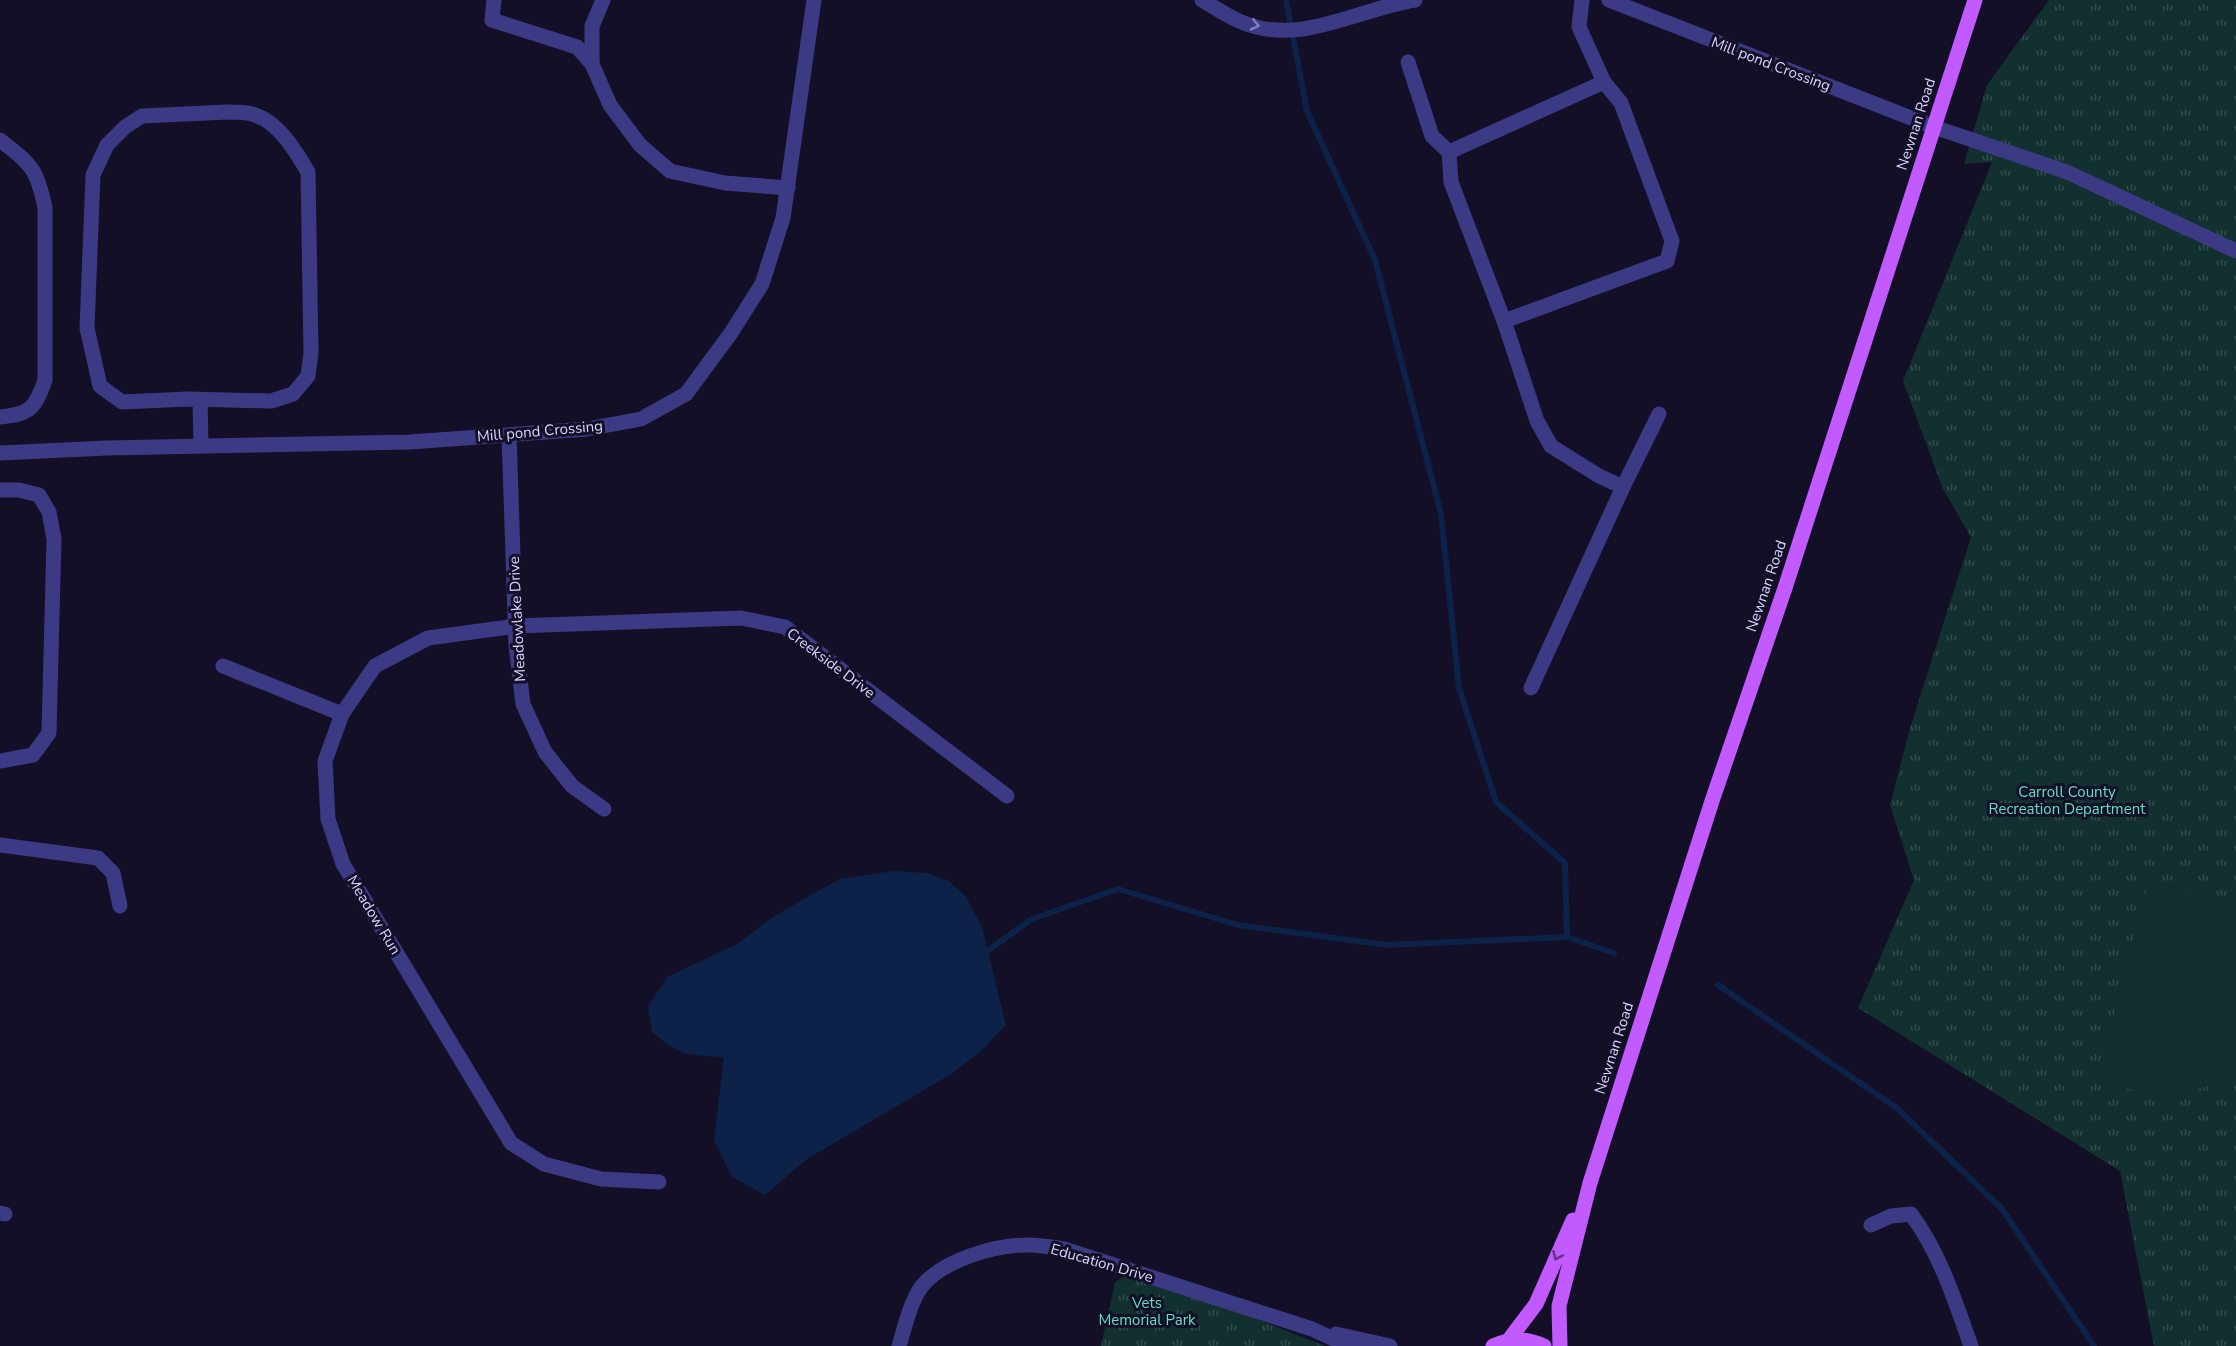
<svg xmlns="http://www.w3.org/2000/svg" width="2236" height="1346" viewBox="0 0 2236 1346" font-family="'Nunito Sans',sans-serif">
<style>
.grass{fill:url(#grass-tufts)}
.garden{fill:#12302f}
.water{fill:#0c2248}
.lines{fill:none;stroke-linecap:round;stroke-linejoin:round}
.stream{stroke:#0c2248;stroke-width:6}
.minor{stroke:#3d3a85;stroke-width:15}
.major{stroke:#c25bff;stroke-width:15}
.oneway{stroke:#837fbc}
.oneway2{stroke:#623188}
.labels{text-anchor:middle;stroke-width:6;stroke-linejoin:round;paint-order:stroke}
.street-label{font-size:15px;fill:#d9d4ff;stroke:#130f26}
.park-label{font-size:15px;fill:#5fe0c0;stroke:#130f26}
</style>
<defs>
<pattern id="grass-tufts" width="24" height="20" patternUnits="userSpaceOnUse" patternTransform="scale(1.5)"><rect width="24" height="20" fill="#12302f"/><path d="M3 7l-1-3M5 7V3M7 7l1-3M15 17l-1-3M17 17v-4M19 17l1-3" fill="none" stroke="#344d4e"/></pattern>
</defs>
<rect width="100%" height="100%" fill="#130f26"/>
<g class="grass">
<polygon points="2049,0 2236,0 2236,1346 2154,1346 2120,1171 1858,1008 1914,880 1890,805 1910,728 1971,537 1943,489 1903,381 1992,162 1964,164 1987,85"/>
<polygon points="1133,1271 1143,1274 1325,1346 1101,1346 1115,1282"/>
</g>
<path class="garden" d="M2149,882L2236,902V1077C2201,1091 2159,1100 2122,1087C2113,1084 2105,1078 2098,1073Z"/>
<path class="water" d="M893,871L927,873L949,881L966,897L982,927L1006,1025L981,1051L953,1073L807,1159L765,1195L732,1177L714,1140L724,1057C687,1055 682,1057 652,1032L648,1006L667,977L739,943L771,918L811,895L840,879Z"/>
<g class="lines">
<g class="stream">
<polyline points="1286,0 1307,111 1375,260 1441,514 1459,688 1496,802 1565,863 1567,937"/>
<polyline points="987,951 1032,919 1118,889 1238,925 1386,945 1567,937 1614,953"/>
<polyline points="1718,985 1898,1109 2002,1209 2094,1346"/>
</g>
<g class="minor">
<polyline points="494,0 492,20 577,47 592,64"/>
<polyline points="603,0 592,26 592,64 610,105 640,145 670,171 725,183 788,188"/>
<path d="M1202,0C1214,7 1226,15 1239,21C1298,48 1357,9 1415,0"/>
<polyline points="1609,0 1934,127 2067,172 2236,251"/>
<polyline points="1408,62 1432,136 1449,152"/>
<path d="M228,112C236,112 245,112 252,114C278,121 295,150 308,172L311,353L308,376L293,394L271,401L188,399L122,402L100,386L87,328L93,175L107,145L125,127L142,116Z"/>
<path d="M0,140C31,164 37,168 45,208V380C35,409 30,414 0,417"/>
<polyline points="1504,321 1667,261 1672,241 1621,103 1604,82"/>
<polyline points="200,400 201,446"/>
<polyline points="509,435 516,645 523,704 545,752 572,786 604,809"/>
<polyline points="0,453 107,448 410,442 587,429 641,419 686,394 731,333 762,284 783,218 814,0"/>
<polyline points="1623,487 1659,414"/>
<polyline points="0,490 19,490 39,495 49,512 54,539 49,733 33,755 0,761"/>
<polyline points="223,666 342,714"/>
<polyline points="1531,688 1623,487 1599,476 1551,446 1537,421 1504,321 1451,182 1449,152 1604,82 1579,27 1582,0"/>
<polyline points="0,845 98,858 113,873 120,906"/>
<polyline points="659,1182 601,1179 544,1164 511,1143 343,864 328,819 325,761 342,714 375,666 428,638 516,626 741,618 785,627 1007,796"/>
<polyline points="0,1213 5,1214"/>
<path d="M1871,1225L1891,1216L1911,1214C1940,1253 1955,1301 1971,1346"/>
<polyline points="1336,1334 1390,1346"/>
<path d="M899,1346C905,1327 910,1302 922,1286C943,1260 995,1245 1027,1245C1040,1245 1052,1247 1064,1249L1312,1329L1349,1346"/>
</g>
<g class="major">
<polyline points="1508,1341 1536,1304 1573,1220"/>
<path d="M1493,1346C1510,1338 1527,1338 1544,1346"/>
<polyline points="1560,1346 1559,1306 1590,1183 1712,801 1785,588 1975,0"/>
</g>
</g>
<defs><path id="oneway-chevron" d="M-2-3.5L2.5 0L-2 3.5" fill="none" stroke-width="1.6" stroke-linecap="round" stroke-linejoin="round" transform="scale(1.5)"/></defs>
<use class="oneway" href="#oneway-chevron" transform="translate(1255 25) rotate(13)"/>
<use class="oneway2" href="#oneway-chevron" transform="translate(1557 1256) rotate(114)"/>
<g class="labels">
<g class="street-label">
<text transform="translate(1771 64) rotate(21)" y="5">Mill pond Crossing</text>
<text transform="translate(1916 124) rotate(-72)" y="5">Newnan Road</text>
<text transform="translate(540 431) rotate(-5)" y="5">Mill pond Crossing</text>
<text transform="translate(1766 586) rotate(-71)" y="5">Newnan Road</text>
<text transform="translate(517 619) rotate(-93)" y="5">Meadowlake Drive</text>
<text transform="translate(831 663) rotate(37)" y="5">Creekside Drive</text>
<text transform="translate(374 915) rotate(59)" y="5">Meadow Run</text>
<text transform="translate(1614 1048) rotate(-72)" y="5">Newnan Road</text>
<text transform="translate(1102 1263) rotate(16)" y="5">Education Drive</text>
</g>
<g class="park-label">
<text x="2067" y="797">Carroll County<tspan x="2067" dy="17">Recreation Department</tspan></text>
<text x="1147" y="1308">Vets<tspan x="1147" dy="17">Memorial Park</tspan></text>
</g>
</g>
</svg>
